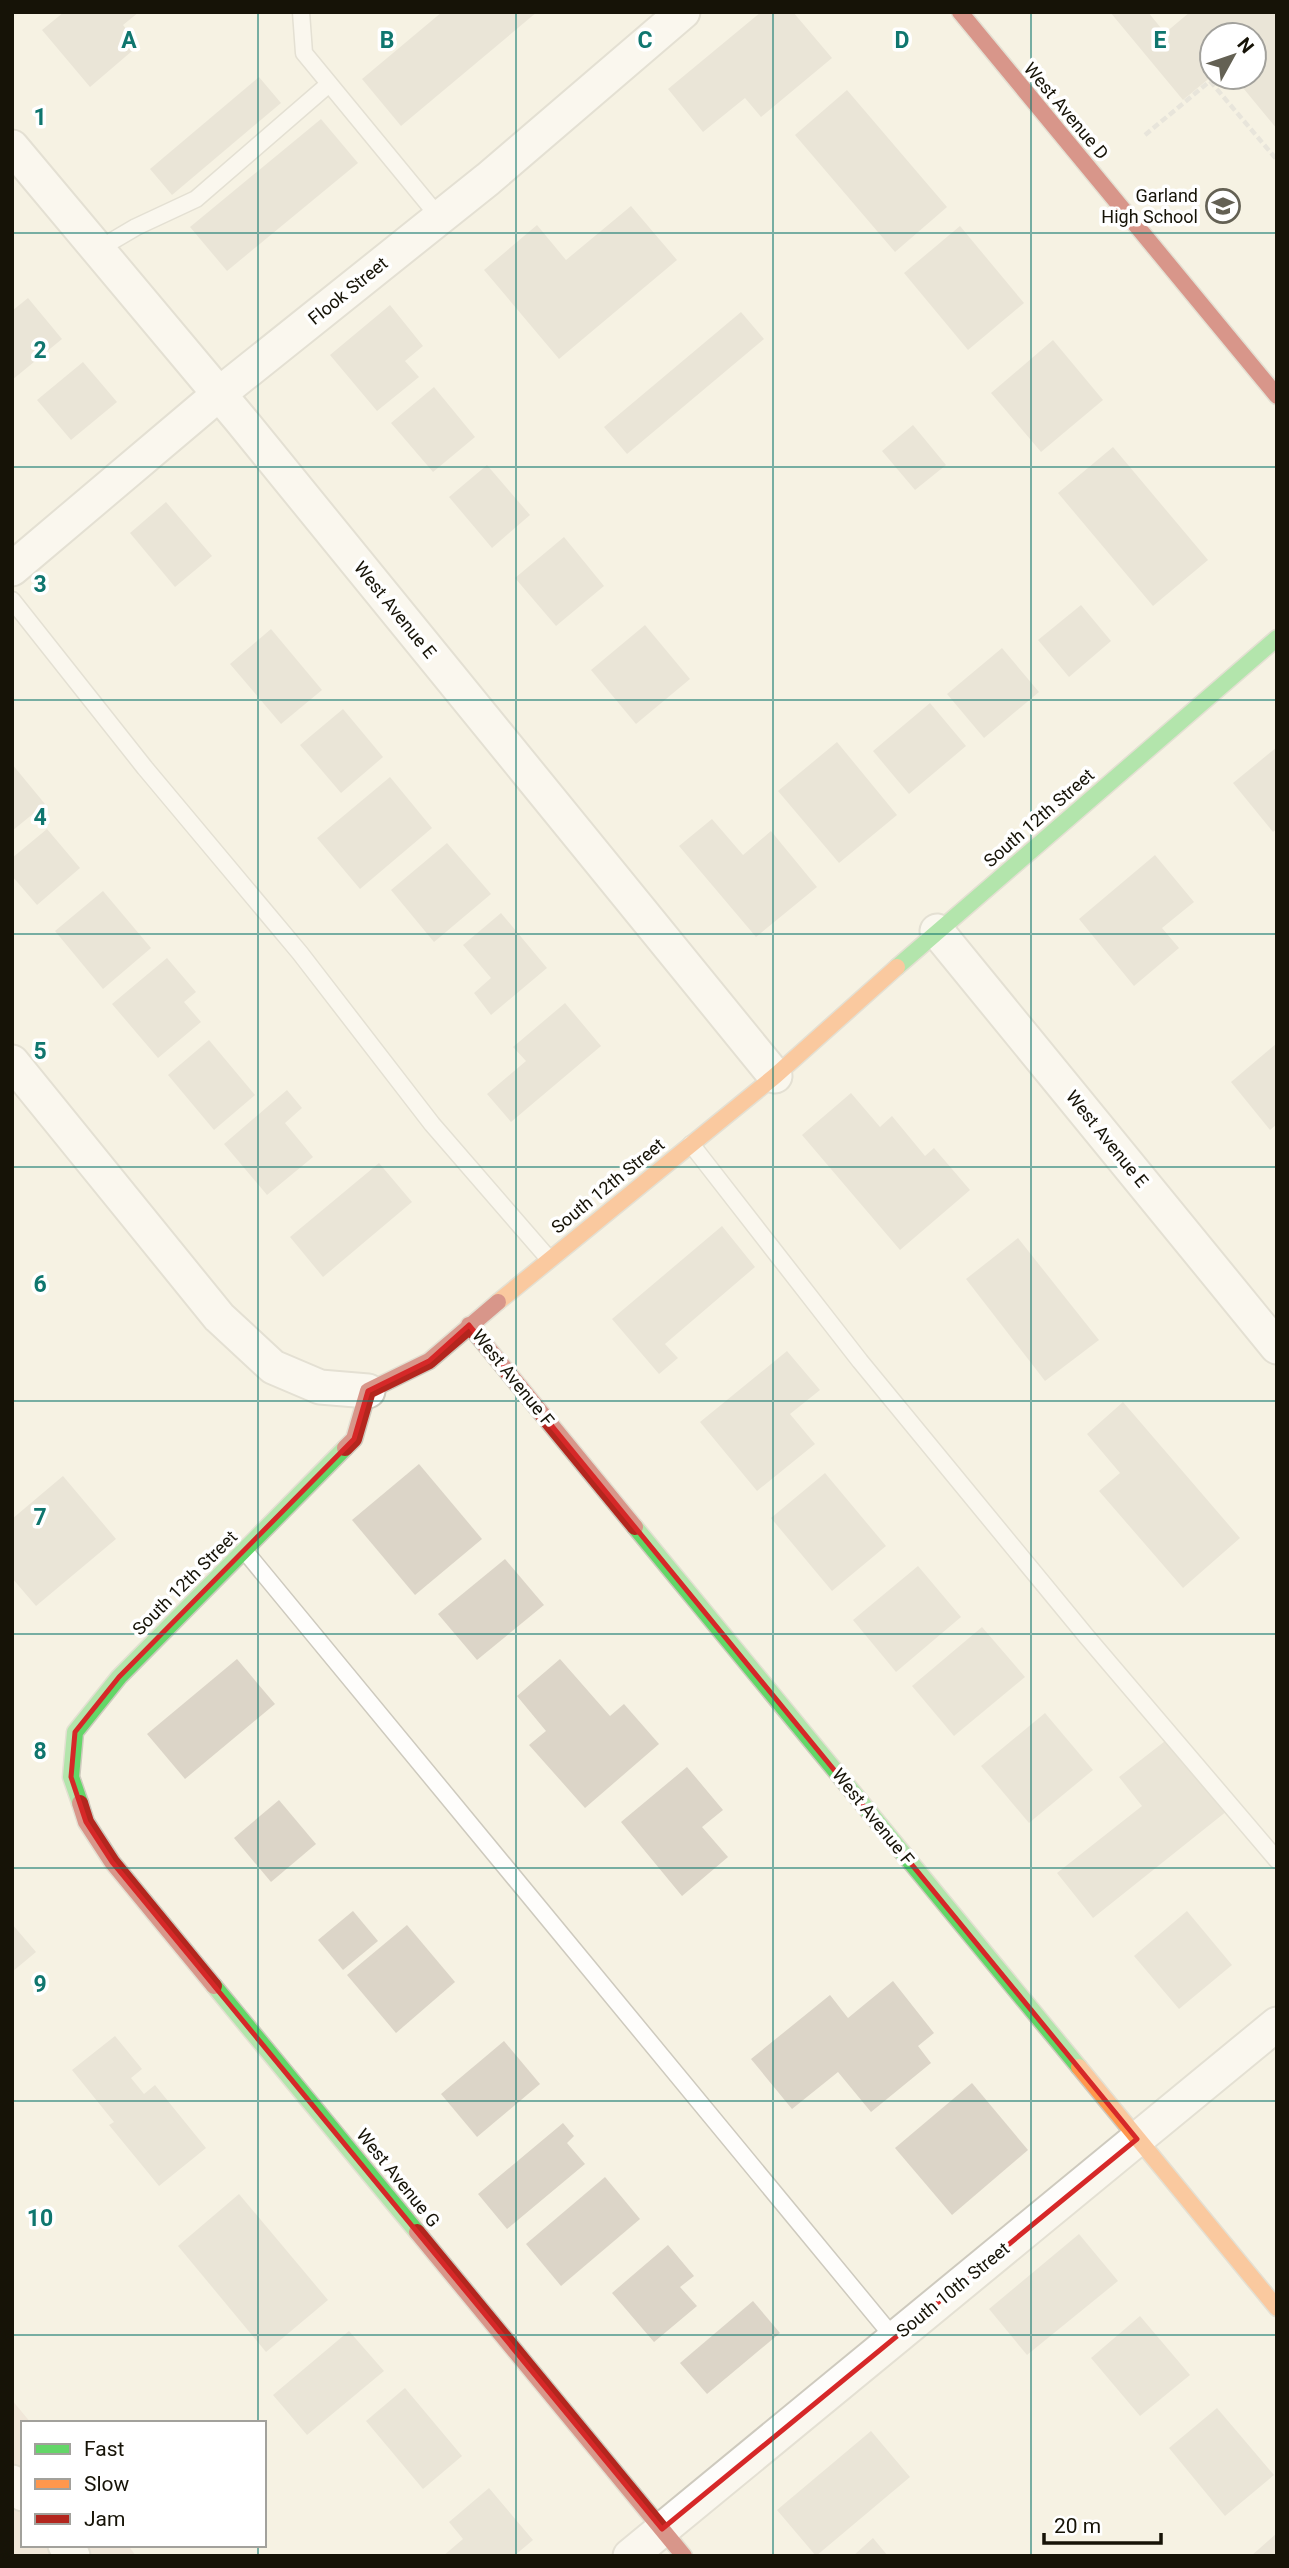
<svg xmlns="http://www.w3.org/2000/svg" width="1289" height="2568" viewBox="0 0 1289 2568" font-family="Roboto,sans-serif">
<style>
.green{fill:#e9dacd}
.building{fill:#dcd5c8}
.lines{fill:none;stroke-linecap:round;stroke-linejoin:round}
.lane-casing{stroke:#cecabe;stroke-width:19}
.street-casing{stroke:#cecabe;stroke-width:37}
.fast-casing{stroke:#cecabe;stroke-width:19}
.slow-casing{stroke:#cecabe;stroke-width:19}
.jam-casing{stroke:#cecabe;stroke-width:19}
.path{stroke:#d7d5d0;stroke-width:4.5;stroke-dasharray:7 3.5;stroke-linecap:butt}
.lane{stroke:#fefdfb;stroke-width:16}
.street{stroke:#fefdfb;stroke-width:33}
.fast{stroke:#63d668;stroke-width:16}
.slow{stroke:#ff974d;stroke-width:16}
.jam{stroke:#b3261e;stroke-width:16}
.marked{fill:none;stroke:#d62828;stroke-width:5;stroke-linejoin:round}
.grid{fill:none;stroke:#0f766e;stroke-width:2;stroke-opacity:0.55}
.labels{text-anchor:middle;stroke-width:7;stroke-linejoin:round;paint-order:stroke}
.street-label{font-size:18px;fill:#161307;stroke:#fff}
.poi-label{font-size:18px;fill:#161307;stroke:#fff;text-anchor:end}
.grid-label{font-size:23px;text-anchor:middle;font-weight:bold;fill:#0f766e;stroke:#fff;stroke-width:7;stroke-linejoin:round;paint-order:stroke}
</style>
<rect width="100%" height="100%" fill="#f6f2e3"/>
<polygon class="green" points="12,2400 31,2423 23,2423 23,2545 128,2545 136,2556 12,2556"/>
<g class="building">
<polygon points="64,12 139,12 123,25 139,45 90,87 42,30"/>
<polygon points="442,12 537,12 401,126 362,79"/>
<polygon points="761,12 793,12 832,58 761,117 745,98 703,132 668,89"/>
<polygon points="1110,12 1148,12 1165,33 1190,12 1277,12 1277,129 1234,77 1254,77 1254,35 1212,35 1212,76 1183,100"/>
<polygon points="259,77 281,103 172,195 150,169"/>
<polygon points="847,90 947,207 895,252 795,135"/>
<polygon points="321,119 358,163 227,271 190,227"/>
<polygon points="631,206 677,260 559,359 484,270 537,225 566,260"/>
<polygon points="960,226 1024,303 968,350 904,273"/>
<polygon points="28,298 62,339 12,380 12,311"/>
<polygon points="390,305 423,346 405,361 419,377 377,411 330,355"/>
<polygon points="741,312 764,339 627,454 604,427"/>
<polygon points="1053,340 1103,400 1041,452 991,393"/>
<polygon points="83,362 117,402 71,440 37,400"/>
<polygon points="434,387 475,437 433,472 391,423"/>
<polygon points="913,425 946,465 915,490 882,451"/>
<polygon points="1113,447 1208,560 1153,606 1058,493"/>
<polygon points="487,465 530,515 492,548 449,497"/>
<polygon points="166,502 212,556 175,587 130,533"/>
<polygon points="564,537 604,586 556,626 515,578"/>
<polygon points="1081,605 1111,641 1069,677 1038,640"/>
<polygon points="645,625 690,679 636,724 591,670"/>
<polygon points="271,629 322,690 281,724 230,664"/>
<polygon points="1002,648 1039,692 984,738 947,694"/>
<polygon points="930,703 966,746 909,794 873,751"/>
<polygon points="343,709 383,757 341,793 300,745"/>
<polygon points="837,742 897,815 839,863 778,791"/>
<polygon points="1277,747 1277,829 1273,832 1233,783"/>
<polygon points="12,764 45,804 12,831"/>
<polygon points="390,777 432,828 360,889 317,838"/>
<polygon points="712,819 743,855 771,831 817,887 756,937 679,846"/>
<polygon points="47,829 80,868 37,905 12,876 12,858"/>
<polygon points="447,843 491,894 434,942 391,890"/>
<polygon points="1155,855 1194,902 1162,928 1179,948 1134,986 1079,919"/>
<polygon points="103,891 151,948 103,989 55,931"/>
<polygon points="501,913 547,968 491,1015 474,993 491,978 463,945"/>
<polygon points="167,958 196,992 184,1002 201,1022 158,1058 112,1004"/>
<polygon points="565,1003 601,1046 511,1122 487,1094 526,1061 513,1047"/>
<polygon points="209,1040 255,1095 214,1130 168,1075"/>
<polygon points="1277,1043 1277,1124 1270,1130 1231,1082"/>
<polygon points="287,1090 302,1108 285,1123 313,1157 267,1195 224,1144"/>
<polygon points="851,1093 880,1127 892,1116 925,1156 934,1148 970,1190 900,1250 802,1135"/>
<polygon points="379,1163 412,1202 323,1277 290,1237"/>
<polygon points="722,1226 755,1267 665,1344 678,1358 659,1374 612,1319"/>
<polygon points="1018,1238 1099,1340 1045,1381 966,1279"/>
<polygon points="787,1351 820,1390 790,1414 815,1444 757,1491 700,1422"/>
<polygon points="1123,1402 1240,1538 1183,1588 1099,1491 1120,1473 1087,1434"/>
<polygon points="419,1464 482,1539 415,1595 352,1520"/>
<polygon points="825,1473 886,1546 832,1591 771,1518"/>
<polygon points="63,1476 116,1539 36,1606 12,1578 12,1519"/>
<polygon points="505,1559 544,1605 477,1660 438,1614"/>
<polygon points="918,1566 961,1617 896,1672 853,1620"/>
<polygon points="982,1627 1025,1677 954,1736 912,1686"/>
<polygon points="237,1659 275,1704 185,1779 147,1734"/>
<polygon points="560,1659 610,1716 624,1704 659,1744 585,1808 529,1745 546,1731 517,1696"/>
<polygon points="1045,1713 1093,1770 1029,1823 981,1766"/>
<polygon points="1169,1738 1227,1811 1093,1918 1057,1873 1142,1806 1119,1777"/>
<polygon points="687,1767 723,1810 702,1827 728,1857 682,1896 621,1822"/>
<polygon points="279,1800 316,1844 271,1882 234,1838"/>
<polygon points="353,1911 378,1941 343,1970 318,1940"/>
<polygon points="1187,1911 1232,1965 1179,2009 1134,1956"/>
<polygon points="12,1924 36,1952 12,1972"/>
<polygon points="407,1925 455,1982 396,2033 347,1975"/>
<polygon points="893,1981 934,2033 918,2046 931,2063 871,2112 838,2072 792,2109 751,2059 830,1995 848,2018"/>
<polygon points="115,2036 142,2069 131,2078 144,2094 155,2085 206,2148 159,2186 109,2125 114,2122 72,2070"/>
<polygon points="504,2041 540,2084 477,2137 441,2094"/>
<polygon points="972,2083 1028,2150 952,2215 895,2148"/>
<polygon points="563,2123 574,2136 567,2143 585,2164 507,2229 478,2194"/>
<polygon points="605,2177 640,2219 561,2286 526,2244"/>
<polygon points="239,2194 328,2300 266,2352 178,2246"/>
<polygon points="1079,2234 1118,2281 1027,2355 989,2309"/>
<polygon points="668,2245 694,2276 680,2287 697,2306 654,2342 612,2293"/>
<polygon points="753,2301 780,2333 707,2394 680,2363"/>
<polygon points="1140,2316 1190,2375 1140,2416 1091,2358"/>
<polygon points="349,2331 384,2371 307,2435 273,2395"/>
<polygon points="405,2388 462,2456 423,2489 366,2421"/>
<polygon points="1217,2408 1274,2475 1225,2516 1169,2448"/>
<polygon points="871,2431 910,2477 816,2556 777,2510"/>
<polygon points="489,2488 533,2540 514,2556 443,2556 463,2539 449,2522"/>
<polygon points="1277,2533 1277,2556 1251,2556"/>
<polygon points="873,2538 888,2556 853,2556"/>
</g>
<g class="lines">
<g class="lane-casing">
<g id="lane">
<polyline points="301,12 304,53 439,217"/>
<polyline points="97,250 136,227 196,199 329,84"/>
<polyline points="12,600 145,768 300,953 432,1124 549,1259"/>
<polyline points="691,1144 860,1361 1087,1637 1277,1860"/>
<polyline points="244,1550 894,2338"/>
</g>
</g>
<g class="street-casing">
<g id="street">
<polyline points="12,147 240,419 775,1076"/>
<polyline points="12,569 219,394 488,179 683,12"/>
<polyline points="937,931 1277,1347"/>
<polyline points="12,1062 219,1317 273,1367 320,1387 368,1391"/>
<polyline points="12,2482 23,2494"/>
<polyline points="65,2545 73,2556"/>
<polyline points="630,2556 1277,2024"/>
</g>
</g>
<g class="fast-casing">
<g id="fast">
<polyline points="897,967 1277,638"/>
<polyline points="635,1527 1079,2067"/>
<polyline points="80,1803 71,1777 75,1732 119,1677 345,1448"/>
<polyline points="214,1986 417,2232"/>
</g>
</g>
<g class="slow-casing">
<g id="slow">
<polyline points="498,1302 775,1076 897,967"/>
<polyline points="1079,2067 1277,2308"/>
</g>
</g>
<g class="jam-casing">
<g id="jam">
<polyline points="960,12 1277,396"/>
<polyline points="469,1325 635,1527"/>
<polyline points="345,1448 354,1439 368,1391 429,1361 498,1302"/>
<polyline points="80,1803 86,1822 112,1862 214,1986"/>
<polyline points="417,2232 684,2556"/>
</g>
</g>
<g class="path">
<polyline points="1210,81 1277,160"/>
<polyline points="1145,135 1215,77"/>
</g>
<use href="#lane" class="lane"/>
<use href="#street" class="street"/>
<use href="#fast" class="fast"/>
<use href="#slow" class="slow"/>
<use href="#jam" class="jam"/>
</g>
<path d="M0 0H1289V2568H0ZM469,1325L1137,2139L662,2529L112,1862L86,1822L71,1777L75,1732L119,1677L354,1439L368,1391L429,1361Z" fill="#f6f2e3" fill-opacity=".55" fill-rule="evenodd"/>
<path class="marked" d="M469,1325L1137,2139L662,2529L112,1862L86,1822L71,1777L75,1732L119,1677L354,1439L368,1391L429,1361Z"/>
<path class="grid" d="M258,12V2423M516,12V2556M773,12V2556M1031,12V2556M12,233H1277M12,467H1277M12,700H1277M12,934H1277M12,1167H1277M12,1401H1277M12,1634H1277M12,1868H1277M12,2101H1277M12,2335H1277M258,2545V2556"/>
<defs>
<g id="school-ring" transform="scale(1.75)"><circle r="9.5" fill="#fff" stroke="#646154" stroke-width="1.5"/><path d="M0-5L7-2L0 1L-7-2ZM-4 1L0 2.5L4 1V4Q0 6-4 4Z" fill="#646154"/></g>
</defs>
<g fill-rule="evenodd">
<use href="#school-ring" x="1223" y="206"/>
</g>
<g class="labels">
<g class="street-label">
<text transform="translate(1066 111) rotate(50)" y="6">West Avenue D</text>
<text transform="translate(348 291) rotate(-39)" y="6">Flook Street</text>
<text transform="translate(395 610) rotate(51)" y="6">West Avenue E</text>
<text transform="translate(1039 818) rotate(-41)" y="6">South 12th Street</text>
<text transform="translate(1107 1139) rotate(51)" y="6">West Avenue E</text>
<text transform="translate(608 1186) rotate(-39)" y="6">South 12th Street</text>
<text transform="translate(513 1378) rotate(51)" y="6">West Avenue F</text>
<text transform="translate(185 1583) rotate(-45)" y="6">South 12th Street</text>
<text transform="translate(873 1817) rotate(51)" y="6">West Avenue F</text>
<text transform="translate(398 2178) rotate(51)" y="6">West Avenue G</text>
<text transform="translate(953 2290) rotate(-39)" y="6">South 10th Street</text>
</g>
<g class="poi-label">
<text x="1198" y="202">Garland<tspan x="1198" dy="21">High School</tspan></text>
</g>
</g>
<g class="grid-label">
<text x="129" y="48">A</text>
<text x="387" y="48">B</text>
<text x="645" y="48">C</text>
<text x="902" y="48">D</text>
<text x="1160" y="48">E</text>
<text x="40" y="125">1</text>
<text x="40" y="358">2</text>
<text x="40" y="592">3</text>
<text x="40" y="825">4</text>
<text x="40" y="1059">5</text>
<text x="40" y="1292">6</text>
<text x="40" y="1525">7</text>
<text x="40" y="1759">8</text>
<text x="40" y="1992">9</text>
<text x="40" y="2226">10</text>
</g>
<rect width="1289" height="2568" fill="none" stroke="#161307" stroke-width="28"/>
<rect x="21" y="2421" width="245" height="126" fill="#ffffff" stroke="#a2a19c" stroke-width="2"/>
<rect x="35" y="2444" width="35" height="10" fill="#63d668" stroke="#a2a19c" stroke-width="2"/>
<text x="84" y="2456" font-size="21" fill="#161307">Fast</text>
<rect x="35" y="2479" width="35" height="10" fill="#ff974d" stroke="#a2a19c" stroke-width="2"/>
<text x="84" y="2491" font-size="21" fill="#161307">Slow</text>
<rect x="35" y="2514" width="35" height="10" fill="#b3261e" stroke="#a2a19c" stroke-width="2"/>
<text x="84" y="2526" font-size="21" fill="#161307">Jam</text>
<g transform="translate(1233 56) rotate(50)"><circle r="33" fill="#ffffff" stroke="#a2a19c" stroke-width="2"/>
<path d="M0-5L12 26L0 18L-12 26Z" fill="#646154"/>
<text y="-10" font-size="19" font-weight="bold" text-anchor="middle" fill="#161307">N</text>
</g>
<path d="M1044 2533v10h117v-10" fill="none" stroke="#161307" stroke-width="3.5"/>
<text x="1054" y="2533" font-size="21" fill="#161307" stroke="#ffffff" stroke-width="5" paint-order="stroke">20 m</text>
</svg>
